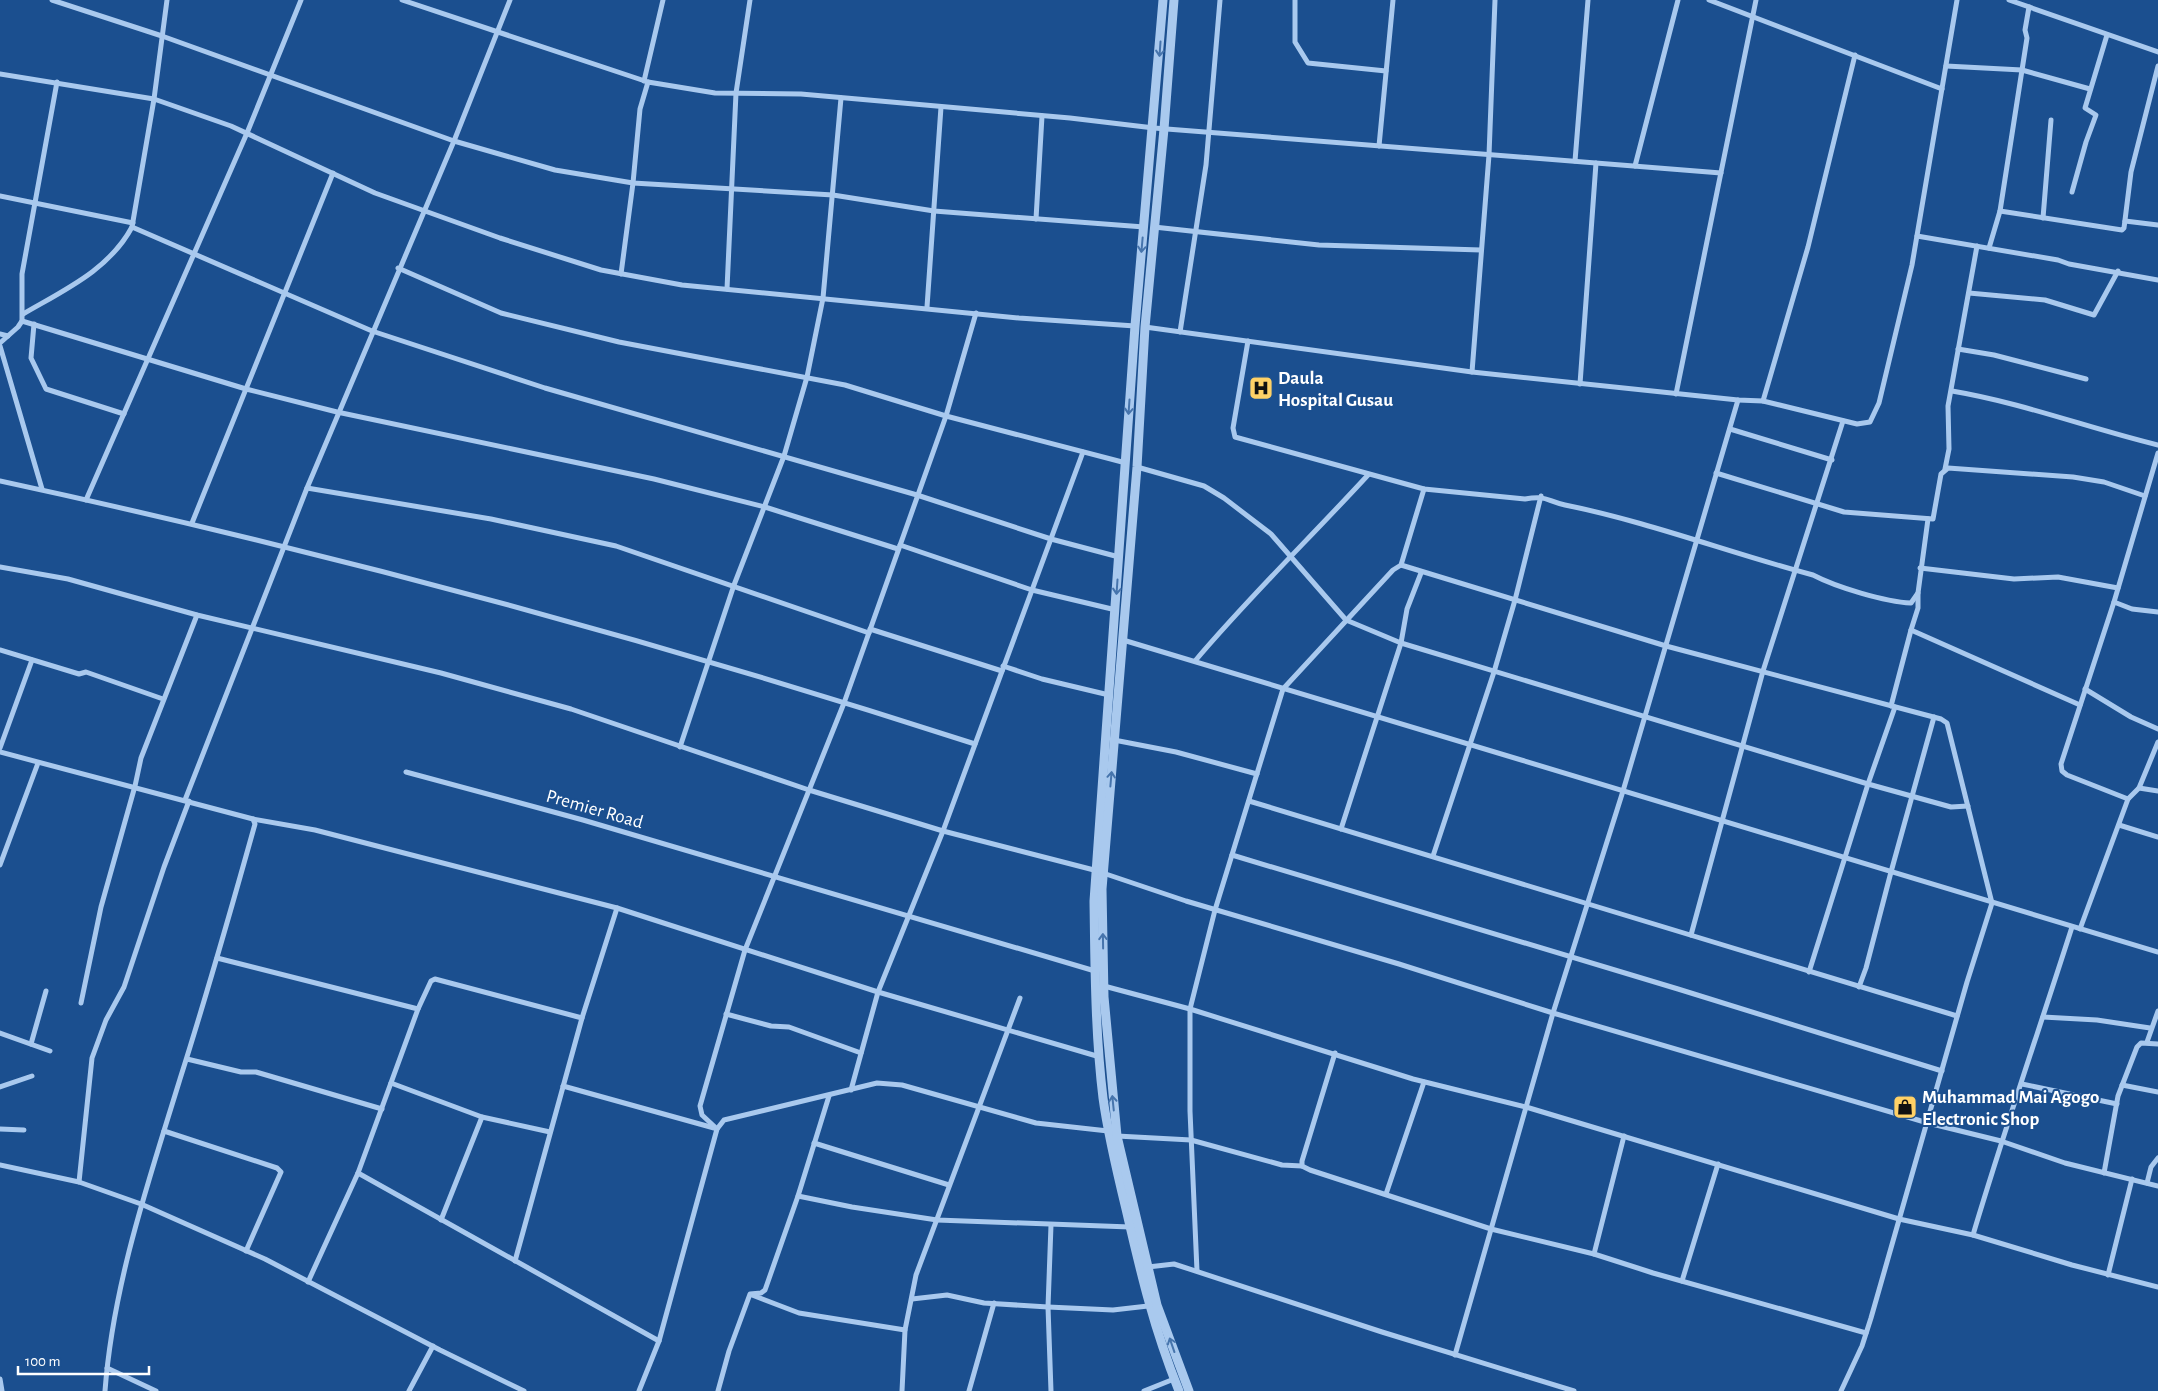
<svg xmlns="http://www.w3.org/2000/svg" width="2158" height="1391" viewBox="0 0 2158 1391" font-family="'Alegreya Sans',sans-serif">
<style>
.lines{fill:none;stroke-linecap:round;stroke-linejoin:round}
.minor{stroke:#a9c9ee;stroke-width:5}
.tertiary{stroke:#a9c9ee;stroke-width:9}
.oneway{stroke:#4674ac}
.labels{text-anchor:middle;stroke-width:4;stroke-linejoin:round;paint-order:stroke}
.poi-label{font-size:19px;font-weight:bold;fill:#fff;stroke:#1b4f8f;text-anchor:start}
.street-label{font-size:19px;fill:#fff;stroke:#1b4f8f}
</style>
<rect width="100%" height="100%" fill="#1b4f8f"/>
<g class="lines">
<g class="minor">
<polyline points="52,0 162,36 454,141 555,170 633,183 833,195 934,211 1144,227"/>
<polyline points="402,0 648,82 715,93 801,94 1070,118 1154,128 1721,173"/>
<polyline points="1295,0 1295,42 1308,63 1386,71"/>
<polyline points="1709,0 1942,89"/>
<polyline points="2009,0 2158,52"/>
<polyline points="1946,66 2022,70 2090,89"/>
<polyline points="0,74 154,99 231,126 375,193 500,238 601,270 682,285 1019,318 1135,326"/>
<polyline points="644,81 663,0"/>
<polyline points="1379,146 1393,0"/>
<polyline points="1575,161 1588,0"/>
<polyline points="1635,166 1678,0"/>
<polyline points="2072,192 2086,142 2096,115 2085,108 2107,35"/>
<polyline points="0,196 133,223"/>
<polyline points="2000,211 2122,230 2124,228 2131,172 2158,66"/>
<polyline points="2043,218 2051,120"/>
<polyline points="1036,219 1042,116"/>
<polyline points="2125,221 2158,225"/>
<polyline points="132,227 372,331 545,388 917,495 1051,539 1119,557"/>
<polyline points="1154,227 1319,245 1481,250"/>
<polyline points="1917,236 2058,260 2069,264 2158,280"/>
<polyline points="1989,248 2000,211 2027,38 2025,30 2029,7"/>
<polyline points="398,268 501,313 619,342 845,385 946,416 1126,463"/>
<polyline points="621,274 633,183 640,109 648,82"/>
<polyline points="727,289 736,93 750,0"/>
<polyline points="1969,293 2045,300 2094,315 2118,271"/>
<polyline points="927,307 941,107"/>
<path d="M23,314C64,290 109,270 132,227L154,99L167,0"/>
<polyline points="22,321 246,389 337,412 654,479 765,507 898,549"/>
<polyline points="34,324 31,358 46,389 124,414"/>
<polyline points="1145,327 1472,372 1738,400 1763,401 1857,424 1870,422 1879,403 1912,265 1957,0"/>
<polyline points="1180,332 1206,165 1220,0"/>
<polyline points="0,334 8,336"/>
<path d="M1248,341L1233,428L1235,437L1424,489L1525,499C1547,495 1546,501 1565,505C1649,522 1730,553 1813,575C1836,587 1885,602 1911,603L1918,593L1928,519"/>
<polyline points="0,343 18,327 22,321 22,274 57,82"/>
<polyline points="0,346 42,489"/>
<polyline points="1958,349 1994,355 2086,379"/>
<polyline points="1472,372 1489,155 1495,0"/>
<polyline points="1580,384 1596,163"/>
<path d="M1952,391C2023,403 2088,428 2158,445"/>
<polyline points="1676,394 1756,0"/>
<polyline points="1763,401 1808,247 1855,55"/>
<polyline points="1730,429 1832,460"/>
<polyline points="1137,467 1204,486 1224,498 1271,534 1346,620 1401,643 1868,784 1951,807 1968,806"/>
<polyline points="1945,469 1949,449 1948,406 1977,246"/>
<polyline points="1716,473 1844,512 1933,519 1941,474 1948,468 2073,477 2104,482 2145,496"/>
<path d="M0,481C329,552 654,640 975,744"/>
<polyline points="307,488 491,519 616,546 869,633"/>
<polyline points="86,500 247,133 301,0"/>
<polyline points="192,523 333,173"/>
<polyline points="900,545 1032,590 1116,610"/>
<polyline points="1401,565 1666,646 1941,719 1947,723 1992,903 1967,982 1871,1318 1862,1346 1841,1391"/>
<polyline points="0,567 68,579 197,615 441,673 571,709 809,790 943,831 1094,870 1186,901 1399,964 1553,1013 1928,1123 2001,1141 2065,1163 2158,1186"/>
<polyline points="1920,568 2014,579 2058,577 2118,588"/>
<polyline points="1918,593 1918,608 1911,630 2080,705"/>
<polyline points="2114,602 2132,609 2158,612"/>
<polyline points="870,629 1002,671"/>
<polyline points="1123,640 2158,952"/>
<polyline points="0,650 79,674 86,672 163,699"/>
<path d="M1195,661C1250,596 1311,537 1368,475"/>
<polyline points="1003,666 1042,679 1109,695"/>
<polyline points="2085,689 2131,717 2158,729"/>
<polyline points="1891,706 1911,630"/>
<polyline points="1114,740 1176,752 1257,774"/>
<polyline points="680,747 734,585 784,456 807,377 823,298 841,98"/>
<polyline points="0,748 32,660"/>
<path d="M0,752L253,819L255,824C231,910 207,994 180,1079C149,1180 113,1284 105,1391"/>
<polyline points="406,772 583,820 1095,971"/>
<polyline points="2139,788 2158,742"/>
<polyline points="2128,799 2139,788 2158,791"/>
<polyline points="185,800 307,488 454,141 510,0"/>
<polyline points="1249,801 1957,1016"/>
<polyline points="253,819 315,830 617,908 878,992 1100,1057"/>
<polyline points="2119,825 2158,837"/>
<polyline points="1341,829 1401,643 1407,609 1421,573"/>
<polyline points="1232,855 1678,989 1942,1071"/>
<polyline points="1433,856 1494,672 1515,600 1541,496"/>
<polyline points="0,865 38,763"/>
<polyline points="2080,929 2128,799 2067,775 2062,771 2061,764 2114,602 2158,453"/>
<polyline points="1691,935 1763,671 1843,421"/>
<polyline points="217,958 418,1009"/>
<polyline points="1809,972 1868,784 1895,707"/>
<polyline points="1104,986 1190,1009 1413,1079 1526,1107 1899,1219 1973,1235 2072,1265 2158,1287"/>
<polyline points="1859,987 1866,968 1891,872 1934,717"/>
<polyline points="81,1003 101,907 135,786 141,758 197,615"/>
<polyline points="726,1014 771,1026 789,1027 861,1053"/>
<polyline points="2043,1017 2097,1020 2150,1028"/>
<polyline points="0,1033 50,1051"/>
<polyline points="2147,1042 2158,1011"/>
<polyline points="31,1044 46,991"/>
<polyline points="1335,1053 1302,1161 1302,1166 1310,1170 1491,1229 1594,1254 1653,1273 1866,1333"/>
<polyline points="187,1059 241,1072 256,1072 382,1109"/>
<polyline points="391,1083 482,1117 550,1132"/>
<polyline points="2022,1084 2117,1104"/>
<polyline points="2122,1085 2158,1092"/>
<polyline points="563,1086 714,1128"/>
<polyline points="0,1087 32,1076"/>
<polyline points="851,1090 878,992 943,831 1083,452"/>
<polyline points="0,1129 24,1130"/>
<polyline points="717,1129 702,1115 700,1106 745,950 844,703 946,416 976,313"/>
<polyline points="164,1131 277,1168 281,1172 246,1251"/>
<polyline points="1117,1136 1191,1140 1282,1165 1302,1166"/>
<polyline points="814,1143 949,1185"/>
<polyline points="0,1165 79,1182 141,1204 265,1259 440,1350 524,1391"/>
<polyline points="358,1173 659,1341"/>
<polyline points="2104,1173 2118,1096 2137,1047 2141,1043 2158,1044"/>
<polyline points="79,1182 92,1058 106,1020 124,987 164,867 189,801"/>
<polyline points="2147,1183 2151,1167 2158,1158"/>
<polyline points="1386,1194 1424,1082"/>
<polyline points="798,1196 852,1207 937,1220 1130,1227"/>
<polyline points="441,1220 482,1117"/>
<polyline points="1051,1225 1048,1307 1051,1391"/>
<path d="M1973,1235C2004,1131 2039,1030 2072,927"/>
<polyline points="1594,1254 1624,1136"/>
<polyline points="515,1261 582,1018 617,908"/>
<polyline points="1148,1267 1174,1264 1382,1332 1574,1391"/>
<polyline points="1197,1271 1190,1111 1190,1009 1215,910 1283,689 1393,570 1401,565 1424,489"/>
<polyline points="2108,1275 2132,1179"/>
<polyline points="1682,1281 1718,1164"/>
<polyline points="308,1282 358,1173 418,1009 431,981 435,979 582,1018"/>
<polyline points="752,1295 799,1313 905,1330"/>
<polyline points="912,1299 947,1295 984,1303 1048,1307 1113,1310 1148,1306"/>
<polyline points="1455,1355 1553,1013 1623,791 1738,400"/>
<polyline points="107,1368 156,1391"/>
<polyline points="0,1379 2,1391"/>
<polyline points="409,1391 433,1346"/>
<polyline points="639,1391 659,1341 717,1129 724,1120 877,1083 902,1085 1036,1123 1108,1131"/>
<polyline points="718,1391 729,1351 750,1294 761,1293 765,1290 798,1196 829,1096"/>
<polyline points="902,1391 905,1330 916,1275 1020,998"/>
<polyline points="969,1391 994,1303"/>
<polyline points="1144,1391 1174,1379"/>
</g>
<g class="tertiary">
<path d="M1163,0L1135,326L1094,901C1095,966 1095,1032 1103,1098C1108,1135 1117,1172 1126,1209C1141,1274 1154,1329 1179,1391"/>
<polyline points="1174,0 1164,129 1145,327 1137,467 1102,889 1104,997 1117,1136 1157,1305 1189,1391"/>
</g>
</g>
<defs><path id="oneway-shaft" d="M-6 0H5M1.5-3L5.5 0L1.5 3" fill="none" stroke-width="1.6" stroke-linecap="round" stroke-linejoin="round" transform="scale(1.25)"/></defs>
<g class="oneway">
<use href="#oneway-shaft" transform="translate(1160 49) rotate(94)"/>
<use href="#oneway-shaft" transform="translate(1142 245) rotate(95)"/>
<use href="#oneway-shaft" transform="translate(1129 407) rotate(94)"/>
<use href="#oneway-shaft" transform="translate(1117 587) rotate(94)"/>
<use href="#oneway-shaft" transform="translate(1111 779) rotate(-85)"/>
<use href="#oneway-shaft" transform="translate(1103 941) rotate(-91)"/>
<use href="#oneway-shaft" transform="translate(1113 1103) rotate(-96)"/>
<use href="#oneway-shaft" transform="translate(1172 1345) rotate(-109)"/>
</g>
<defs>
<g id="hospital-square" transform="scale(1.25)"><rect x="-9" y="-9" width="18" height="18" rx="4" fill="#ffd166" stroke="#1b4f8f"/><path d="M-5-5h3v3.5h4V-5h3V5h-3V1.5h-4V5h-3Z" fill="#111"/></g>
<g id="shop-square" transform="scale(1.25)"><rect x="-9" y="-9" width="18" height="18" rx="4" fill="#ffd166" stroke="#1b4f8f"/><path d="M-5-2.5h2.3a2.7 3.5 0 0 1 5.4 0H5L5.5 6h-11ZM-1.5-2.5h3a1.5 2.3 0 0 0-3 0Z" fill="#111"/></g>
</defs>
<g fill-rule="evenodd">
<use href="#hospital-square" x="1261" y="388"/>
<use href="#shop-square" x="1905" y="1107"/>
</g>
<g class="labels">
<g class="poi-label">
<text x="1278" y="384">Daula<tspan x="1278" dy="22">Hospital Gusau</tspan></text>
<text x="1922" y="1103">Muhammad Mai Agogo<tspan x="1922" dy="22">Electronic Shop</tspan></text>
</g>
<g class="street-label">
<text transform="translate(595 808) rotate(16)" y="7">Premier Road</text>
</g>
</g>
<path d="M18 1366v8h131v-8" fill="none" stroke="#ffffff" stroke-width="2.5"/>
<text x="25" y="1366" font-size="15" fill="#ffffff" stroke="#1b4f8f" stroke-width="4" paint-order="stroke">100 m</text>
</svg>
